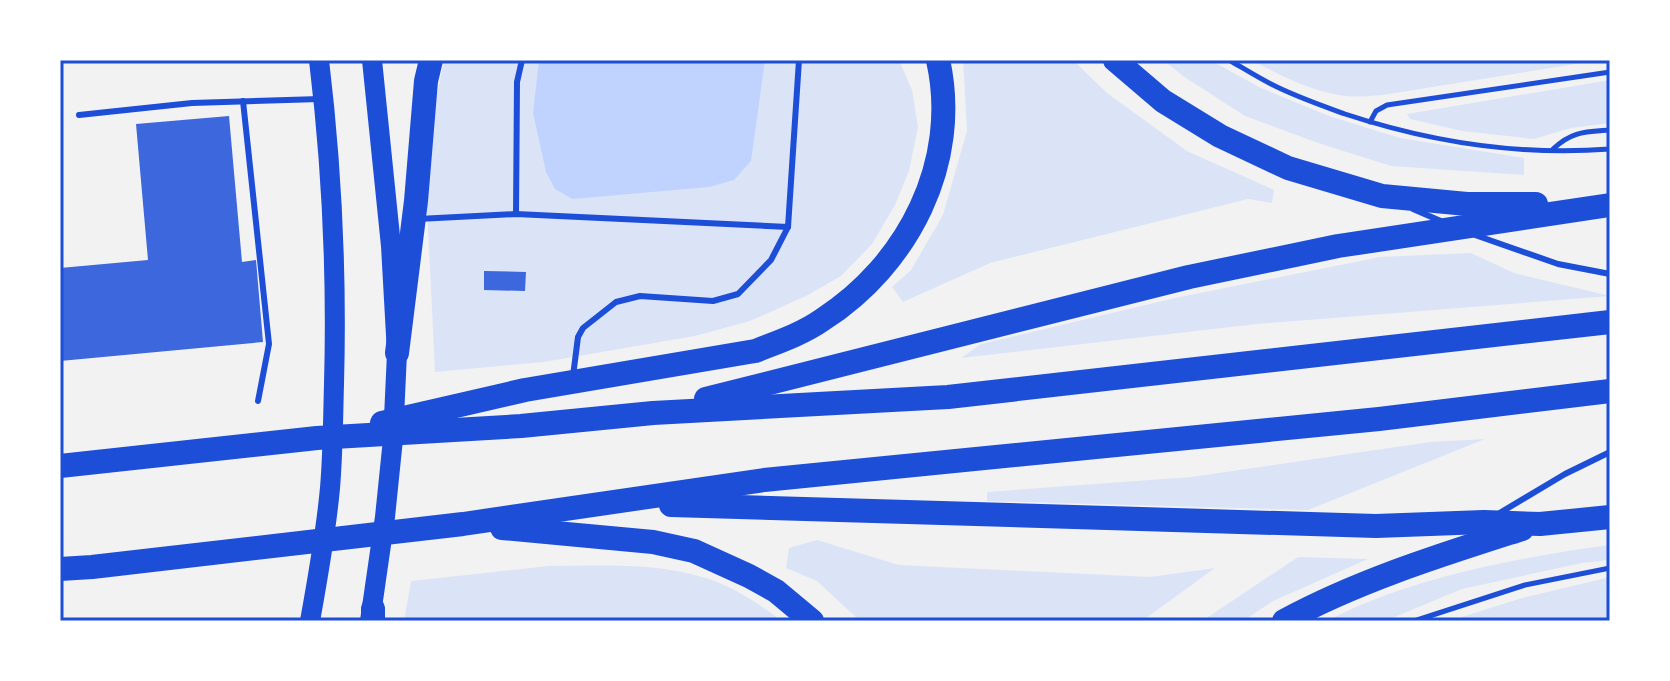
<svg xmlns="http://www.w3.org/2000/svg" width="1670" height="681" viewBox="0 0 1670 681" font-family="Karla,sans-serif">
<style>
.green{fill:#dbe4f7}
.water{fill:#bfd3fe}
.building{fill:#3d67dc}
.lines{fill:none;stroke-linecap:round;stroke-linejoin:round}
.path{stroke:#1d4ed8;stroke-width:5}
.service{stroke:#1d4ed8;stroke-width:6}
.primary{stroke:#1d4ed8;stroke-width:20}
.motorway{stroke:#1d4ed8;stroke-width:24}
.neatline{fill:none;stroke:#1d4ed8;stroke-width:3}
</style>
<rect width="100%" height="100%" fill="#f2f2f2"/>
<g class="green">
<polygon points="444,60 899,60 912,90 918,127 909,171 895,205 872,244 841,276 806,296 750,321 695,336 544,362 435,372 427,207 431,125"/>
<polygon points="963,60 1073,60 1107,93 1187,151 1274,190 1272,203 1248,199 990,263 903,302 892,287 911,270 943,215 967,131"/>
<polygon points="1163,60 1210,60 1261,88 1329,116 1400,138 1524,158 1524,175 1391,166 1318,143 1245,116 1183,76"/>
<path d="M1252,60H1601L1383,95C1369,96 1354,98 1339,95C1309,90 1279,75 1252,60Z"/>
<polygon points="1610,80 1610,123 1571,128 1534,139 1462,131 1410,119 1407,114"/>
<polygon points="1471,253 1514,273 1610,296 1257,324 961,358 981,344 1175,298 1380,257"/>
<polygon points="1485,439 1308,510 987,501 987,492 1191,477 1430,442"/>
<polygon points="817,540 899,565 1150,577 1215,568 1142,621 860,621 817,581 786,568 789,548"/>
<path d="M1610,545V560L1582,563L1462,589L1385,621H1327C1409,578 1519,557 1610,545Z"/>
<polygon points="1298,557 1368,559 1273,601 1243,621 1202,621"/>
<path d="M548,566C599,566 652,562 702,577C731,585 758,603 782,621H404L411,581Z"/>
<polygon points="1610,577 1610,621 1449,621 1522,598"/>
</g>
<polygon class="water" points="539,60 765,60 751,161 734,180 709,187 572,199 555,189 546,172 533,113"/>
<g class="building">
<polygon points="229,116 242,262 256,260 263,342 60,361 60,268 148,260 136,124"/>
<polygon points="484,271 526,272 525,291 484,290"/>
</g>
<g class="lines">
<g class="path">
<path d="M1229,60C1243,68 1257,77 1271,84C1294,96 1320,105 1345,114C1430,142 1520,156 1610,149"/>
<polyline points="1370,122 1376,111 1387,105 1610,72"/>
<path d="M1553,149C1572,131 1585,132 1610,130"/>
<polyline points="1414,621 1525,585 1610,568"/>
</g>
<g class="service">
<polyline points="243,101 269,344 258,401"/>
<polyline points="79,115 192,103 320,99"/>
<polyline points="1413,209 1443,222"/>
<polyline points="516,214 517,82 522,60"/>
<polyline points="418,219 516,214 788,227 799,60"/>
<polyline points="1475,235 1558,264 1610,274"/>
<polyline points="573,376 578,337 583,328 616,302 640,296 713,301 738,294 771,260 788,227"/>
<polyline points="1498,514 1565,474 1610,452"/>
</g>
<g class="primary">
<path d="M310,621C318,577 326,532 330,488C333,453 333,418 334,384C337,275 332,168 319,60"/>
<polyline points="370,621 385,517 393,439 397,353 391,246 372,60"/>
</g>
<g class="motorway">
<polyline points="1115,60 1163,101 1220,136 1288,168 1382,196 1467,204 1536,204"/>
<polyline points="397,353 416,201 426,81 431,60"/>
<polyline points="706,399 1189,277 1338,246 1610,205"/>
<path d="M382,423L525,390L755,351C778,342 802,334 822,320C908,265 961,162 938,60"/>
<polyline points="60,466 317,438 521,426 653,413 948,397 1610,322"/>
<polyline points="671,505 1376,526 1484,522 1540,524 1610,517"/>
<polyline points="502,528 653,542 694,551 749,576 776,591 812,621"/>
<polyline points="60,569 92,567 463,524 764,480 1379,419 1610,391"/>
<polyline points="373,621 373,609"/>
<path d="M1284,621C1360,580 1441,555 1522,529"/>
</g>
</g>
<rect width="1670" height="681" fill="none" stroke="#ffffff" stroke-width="124"/>
<rect x="62" y="62" width="1546" height="557" class="neatline"/>
</svg>
